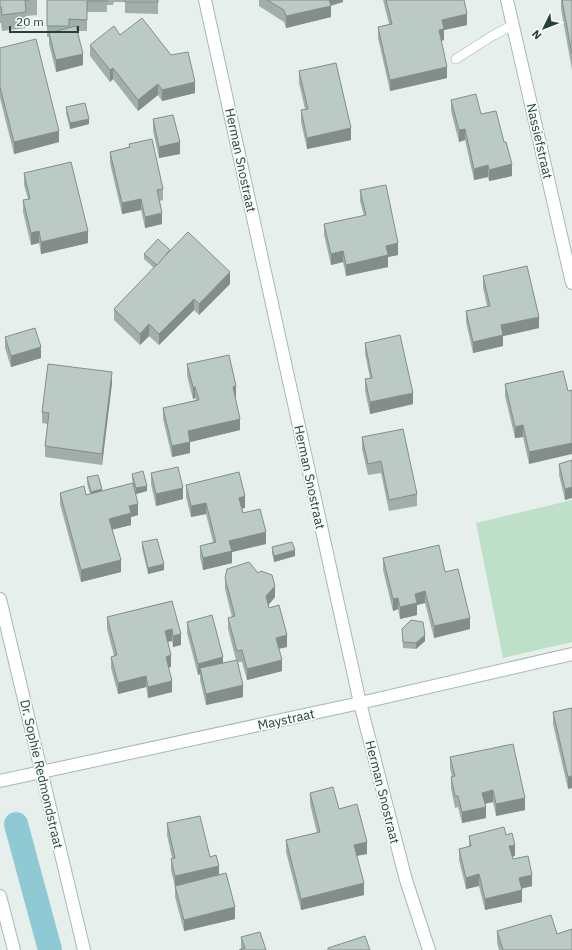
<svg xmlns="http://www.w3.org/2000/svg" width="572" height="950" viewBox="0 0 572 950" font-family="'IBM Plex Sans',sans-serif">
<style>
.green{fill:#bfe0c8}
.lines{fill:none;stroke-linecap:round;stroke-linejoin:round}
.canal{stroke:#8ec9d4;stroke-width:24}
.lane-casing{stroke:#a8b8b2;stroke-width:10}
.street-casing{stroke:#a8b8b2;stroke-width:14}
.secondary-casing{stroke:#a4bbb3;stroke-width:14}
.lane{stroke:#fff;stroke-width:9}
.street{stroke:#fff;stroke-width:12}
.secondary{stroke:#fff;stroke-width:12}
.wall{fill:#a1aea9}
.shaded-wall{fill:#838d89}
.building{fill:#bbcac4;stroke:#838d89}
.labels{text-anchor:middle;stroke-width:3.5;stroke-linejoin:round;paint-order:stroke}
.street-label{font-size:13px;fill:#24423a;stroke:#f7fbf9}
</style>
<rect width="100%" height="100%" fill="#e6efeb"/>
<polygon class="green" points="572,500 572,642 503,658 476,523"/>
<g class="lines">
<polyline class="canal" points="16,824 50,950"/>
<g class="lane-casing">
<polyline id="lane" points="456,59 492,36 513,25"/>
</g>
<g class="street-casing">
<g id="street">
<polyline points="205,0 360,703 406,880 429,950"/>
<polyline points="507,0 572,283"/>
<polyline points="0,781 360,703 572,654"/>
</g>
</g>
<g class="secondary-casing">
<g id="secondary">
<polyline points="0,599 84,950"/>
<polyline points="0,896 14,950"/>
</g>
</g>
<use href="#lane" class="lane"/>
<use href="#street" class="street"/>
<use href="#secondary" class="secondary"/>
</g>
<g class="wall">
<polygon points="0,0 37,0 37,15 26,16 26,28 2,31 1,23 0,23"/>
<polygon points="47,0 158,0 158,14 125,13 125,2 114,2 113,5 107,5 107,12 87,12 87,31 77,31 83,65 56,72 49,44 49,37 47,37"/>
<polygon points="259,0 343,0 343,2 331,6 331,17 286,28 284,22 259,6"/>
<polygon points="383,0 464,0 467,25 444,30 444,40 441,41 447,78 390,91 378,38 378,27 389,24"/>
<polygon points="561,0 572,0 572,70 561,9"/>
<polygon points="120,35 195,93 162,101 158,95 138,111 113,79 110,82 90,56 90,45"/>
<polygon points="0,48 59,142 14,154 0,98"/>
<polygon points="299,71 351,140 307,149 301,122 301,110 305,109 299,83"/>
<polygon points="451,100 481,114 504,142 512,176 489,181 488,177 474,180 465,140 459,142 451,111"/>
<polygon points="66,107 89,124 70,129 66,113"/>
<polygon points="153,119 180,154 159,158 153,131"/>
<polygon points="129,144 163,189 163,200 160,201 162,224 145,228 141,210 122,214 110,163 110,152 129,148"/>
<polygon points="24,173 88,243 41,254 39,243 31,245 23,212 23,200 28,199 24,185"/>
<polygon points="360,190 398,255 388,257 388,267 346,276 343,262 331,265 324,235 324,224 364,216 360,201"/>
<polygon points="170,251 230,284 199,315 194,310 159,345 149,336 140,345 114,320 114,309 154,268 144,259 144,254"/>
<polygon points="483,276 539,328 503,336 503,346 473,353 466,322 466,311 487,306 483,288"/>
<polygon points="5,337 41,358 11,367 5,348"/>
<polygon points="365,343 413,404 370,414 365,391 365,379 370,378 365,354"/>
<polygon points="187,364 236,397 235,397 240,430 190,442 190,453 172,457 163,419 163,408 196,400 195,398 193,399 187,376"/>
<polygon points="563,371 529,464 523,437 515,438 505,396 505,384"/>
<polygon points="112,383 102,465 45,457 45,446 48,424 42,423 42,412"/>
<polygon points="362,437 417,494 417,506 389,511 381,473 368,475 362,449"/>
<polygon points="572,460 565,500 559,475 559,464"/>
<polygon points="151,473 183,499 156,506 151,484"/>
<polygon points="132,474 147,491 136,494 138,515 131,517 131,525 112,530 121,572 81,582 60,504 60,493 86,495 90,494 87,483 87,477 102,491 133,483 132,480"/>
<polygon points="186,485 245,508 242,508 243,513 266,544 232,552 232,563 203,570 200,557 200,546 213,542 206,514 191,517 186,497"/>
<polygon points="142,542 164,570 148,574 142,548"/>
<polygon points="272,547 295,556 274,562 272,553"/>
<polygon points="383,558 445,572 470,629 434,638 425,603 417,605 417,615 400,619 398,609 393,611 383,570"/>
<polygon points="225,578 275,597 268,605 287,647 279,649 282,671 247,680 242,662 238,662 243,697 206,705 200,680 200,674 198,675 187,633 187,622 223,663 236,660 228,629 228,618 232,617 225,589"/>
<polygon points="172,601 181,645 173,647 172,641 168,642 171,667 168,667 172,692 148,698 146,687 118,694 111,668 111,657 114,656 107,629 107,617"/>
<polygon points="402,629 425,641 416,649 403,648"/>
<polygon points="572,708 568,789 553,724 553,712"/>
<polygon points="450,757 525,810 496,816 493,802 485,804 486,818 462,823 458,807 455,808 451,788 451,777 452,777 450,768"/>
<polygon points="310,793 339,809 367,854 357,856 364,895 301,910 286,852 286,840 317,833 310,804"/>
<polygon points="167,823 210,857 219,875 235,919 184,931 175,897 175,887 171,870 171,859 172,858 167,835"/>
<polygon points="506,835 515,856 512,857 513,859 532,886 521,889 522,902 485,910 479,886 466,889 459,860 459,849 469,846 469,836"/>
<polygon points="497,931 557,934 572,950 499,950 497,943"/>
<polygon points="241,937 266,950 241,949"/>
</g>
<g class="shaded-wall">
<polygon points="328,0 343,0 343,2 328,6"/>
<polygon points="331,6 331,17 286,28 286,16"/>
<polygon points="467,14 467,25 444,30 444,40 439,41 439,30 442,20"/>
<polygon points="83,54 83,65 56,72 56,60"/>
<polygon points="447,67 447,78 390,91 390,80"/>
<polygon points="113,68 113,79 110,82 110,70"/>
<polygon points="195,82 195,93 162,101 162,90"/>
<polygon points="158,84 158,95 138,111 138,100"/>
<polygon points="89,119 89,124 70,129 70,123"/>
<polygon points="351,128 351,140 307,149 307,138"/>
<polygon points="465,129 465,140 459,142 459,130"/>
<polygon points="59,131 59,142 14,154 14,142"/>
<polygon points="180,142 180,154 159,158 159,147"/>
<polygon points="512,164 512,176 489,181 489,170"/>
<polygon points="488,165 488,177 474,180 474,169"/>
<polygon points="141,199 141,210 122,214 122,203"/>
<polygon points="162,213 162,224 145,228 145,217"/>
<polygon points="39,231 39,243 31,245 31,233"/>
<polygon points="88,231 88,243 41,254 41,242"/>
<polygon points="398,243 398,255 388,257 388,267 346,276 346,265 386,246"/>
<polygon points="343,251 343,262 331,265 331,254"/>
<polygon points="230,272 230,284 199,315 199,304"/>
<polygon points="194,299 194,310 159,345 159,334"/>
<polygon points="539,317 539,328 503,336 503,346 473,353 473,342 501,325"/>
<polygon points="149,324 149,336 140,345 140,334"/>
<polygon points="41,347 41,358 11,367 11,356"/>
<polygon points="112,372 112,383 102,465 102,454"/>
<polygon points="236,386 236,397 233,398 233,387"/>
<polygon points="193,387 195,387 195,398 193,399"/>
<polygon points="413,393 413,404 370,414 370,402"/>
<polygon points="240,419 240,430 190,442 190,453 172,457 172,446 188,431"/>
<polygon points="523,425 523,437 515,438 515,427"/>
<polygon points="572,443 572,454 529,464 529,452"/>
<polygon points="147,486 147,491 136,494 136,488"/>
<polygon points="572,487 572,498 565,500 565,489"/>
<polygon points="183,488 183,499 156,506 156,494"/>
<polygon points="102,489 102,495 91,497 91,492"/>
<polygon points="245,496 245,508 239,509 239,498"/>
<polygon points="206,503 206,514 191,517 191,506"/>
<polygon points="138,504 138,515 131,517 131,525 109,530 109,519 129,506"/>
<polygon points="266,532 266,544 232,552 232,563 203,570 203,558 229,541"/>
<polygon points="295,550 295,556 274,562 274,556"/>
<polygon points="121,560 121,572 81,582 81,570"/>
<polygon points="164,564 164,570 148,574 148,568"/>
<polygon points="275,586 275,597 266,608 266,596"/>
<polygon points="425,591 425,603 417,605 417,615 400,619 400,607 415,594"/>
<polygon points="398,598 398,609 393,611 393,599"/>
<polygon points="470,618 470,629 434,638 434,626"/>
<polygon points="172,629 172,641 165,642 165,631"/>
<polygon points="181,634 181,645 173,647 173,636"/>
<polygon points="287,635 287,647 276,649 276,638"/>
<polygon points="425,635 425,641 416,649 416,643"/>
<polygon points="171,655 171,667 166,668 166,657"/>
<polygon points="223,657 223,669 200,668 200,674 198,675 198,664"/>
<polygon points="282,660 282,671 247,680 247,669"/>
<polygon points="146,676 146,687 118,694 118,683"/>
<polygon points="172,681 172,692 148,698 148,687"/>
<polygon points="243,685 243,697 206,705 206,694"/>
<polygon points="572,776 572,788 568,789 568,777"/>
<polygon points="493,790 493,802 482,804 482,793"/>
<polygon points="525,798 525,810 496,816 496,804"/>
<polygon points="486,807 486,818 462,823 462,812"/>
<polygon points="367,842 367,854 354,856 354,845"/>
<polygon points="515,845 515,856 509,857 509,846"/>
<polygon points="219,866 219,877 175,887 175,876"/>
<polygon points="479,874 479,886 466,889 466,878"/>
<polygon points="532,875 532,886 519,889 519,878"/>
<polygon points="364,883 364,895 301,910 301,899"/>
<polygon points="522,890 522,902 485,910 485,899"/>
<polygon points="235,907 235,919 184,931 184,920"/>
</g>
<g class="building">
<polygon points="0,0 29,0 25,0 26,12 2,15 1,7 0,7"/>
<polygon points="47,0 107,0 107,1 87,1 87,20 69,19 69,26 47,26"/>
<rect x="125" y="0" width="33" height="2"/>
<polygon points="267,0 329,0 331,6 286,16 284,10"/>
<polygon points="386,0 464,0 467,14 442,20 444,29 439,30 447,67 390,80 378,27 392,24"/>
<polygon points="562,0 572,0 572,54"/>
<polygon points="142,18 171,55 188,52 195,82 162,90 158,84 138,100 113,68 110,70 90,45 114,26 120,35"/>
<polygon points="76,26 83,54 56,60 49,33"/>
<polygon points="36,39 59,131 14,142 0,87 0,48"/>
<polygon points="336,63 351,128 307,138 301,110 308,109 299,71"/>
<polygon points="476,94 481,114 496,111 504,142 506,142 512,164 489,170 488,165 474,169 465,129 459,130 451,100"/>
<polygon points="85,103 89,119 70,123 66,107"/>
<polygon points="173,115 180,142 159,147 153,119"/>
<polygon points="152,139 163,189 157,190 162,213 145,217 141,199 122,203 110,152 130,147 129,144"/>
<polygon points="71,162 88,231 41,242 39,231 31,233 23,200 30,199 24,173"/>
<polygon points="386,185 398,243 386,246 388,255 346,265 343,251 331,254 324,224 366,215 360,190"/>
<polygon points="188,232 230,272 199,304 194,299 159,334 149,324 140,334 114,309"/>
<polygon points="158,239 170,250 157,265 144,254"/>
<polygon points="527,266 539,317 501,325 503,335 473,342 466,311 490,306 483,276"/>
<polygon points="35,328 41,347 11,356 5,337"/>
<polygon points="400,335 413,393 370,402 365,379 372,378 365,343"/>
<polygon points="229,355 236,386 233,387 240,419 188,431 190,442 172,446 163,408 199,400 195,387 193,387 187,364"/>
<polygon points="48,364 112,372 102,454 45,446 49,413 42,412"/>
<polygon points="563,371 568,391 572,390 572,443 529,452 523,425 515,427 505,384"/>
<polygon points="403,429 417,494 389,500 381,461 368,464 362,437"/>
<polygon points="572,460 572,487 565,489 559,464"/>
<polygon points="178,467 183,488 156,494 151,473"/>
<polygon points="143,471 147,486 136,488 132,474"/>
<polygon points="239,472 245,496 239,498 243,513 260,509 266,532 229,541 232,551 203,558 200,546 216,542 206,503 191,506 186,485"/>
<polygon points="98,475 102,489 91,492 87,477"/>
<polygon points="133,483 138,504 129,506 131,513 109,519 121,560 81,570 60,493 84,486 86,495"/>
<polygon points="157,539 164,564 148,568 142,542"/>
<polygon points="292,542 295,550 274,556 272,547"/>
<polygon points="439,545 445,572 458,569 470,618 434,626 425,591 415,594 417,603 400,607 398,598 393,599 383,558"/>
<polygon points="249,562 258,573 261,571 272,575 275,586 266,596 269,608 279,605 287,635 276,638 282,660 247,669 242,650 237,651 228,618 235,616 225,578 227,569"/>
<polygon points="172,601 181,634 173,636 172,629 165,631 171,655 166,657 172,681 148,687 146,676 118,683 111,657 117,655 107,617"/>
<polygon points="212,615 223,657 198,664 187,622"/>
<polygon points="411,620 423,622 425,635 416,643 403,642 402,629"/>
<polygon points="237,660 243,685 206,694 200,668"/>
<polygon points="572,708 572,776 568,777 553,712"/>
<polygon points="513,744 525,798 496,804 493,790 482,793 486,807 462,812 458,796 455,796 451,777 455,776 450,757"/>
<polygon points="333,787 339,809 357,804 367,842 354,845 364,883 301,899 286,840 320,832 310,793"/>
<polygon points="200,816 210,857 216,855 219,866 175,876 171,859 175,858 167,823"/>
<polygon points="504,827 506,835 512,833 515,845 509,846 513,859 528,856 532,875 519,878 522,890 485,899 479,874 466,878 459,849 471,846 469,836"/>
<polygon points="226,873 235,907 184,920 175,886"/>
<polygon points="551,915 557,934 572,929 572,950 503,950 497,931"/>
<polygon points="260,932 266,950 239,950 245,948 241,937"/>
<polygon points="365,936 370,950 328,950 328,948"/>
</g>
<g class="labels">
<g class="street-label">
<text transform="translate(540 141) rotate(77)" y="5">Nassiefstraat</text>
<text transform="translate(241 160) rotate(78)" y="5">Herman Snostraat</text>
<text transform="translate(310 477) rotate(78)" y="5">Herman Snostraat</text>
<text transform="translate(286 719) rotate(-12)" y="5">Maystraat</text>
<text transform="translate(42 774) rotate(77)" y="5">Dr. Sophie Redmondstraat</text>
<text transform="translate(383 792) rotate(76)" y="5">Herman Snostraat</text>
</g>
</g>
<g transform="translate(544 28) rotate(227)" stroke="#f7fbf9" stroke-width="3" paint-order="stroke">
<path d="M0-3L7 15L0 10L-7 15Z" fill="#24423a"/>
<text y="-6" font-size="11" font-weight="bold" text-anchor="middle" fill="#24423a">N</text>
</g>
<path d="M10 26v6h68v-6" fill="none" stroke="#24423a" stroke-width="2"/>
<text x="16" y="26" font-size="12" fill="#24423a" stroke="#f7fbf9" stroke-width="3" paint-order="stroke">20 m</text>
</svg>
